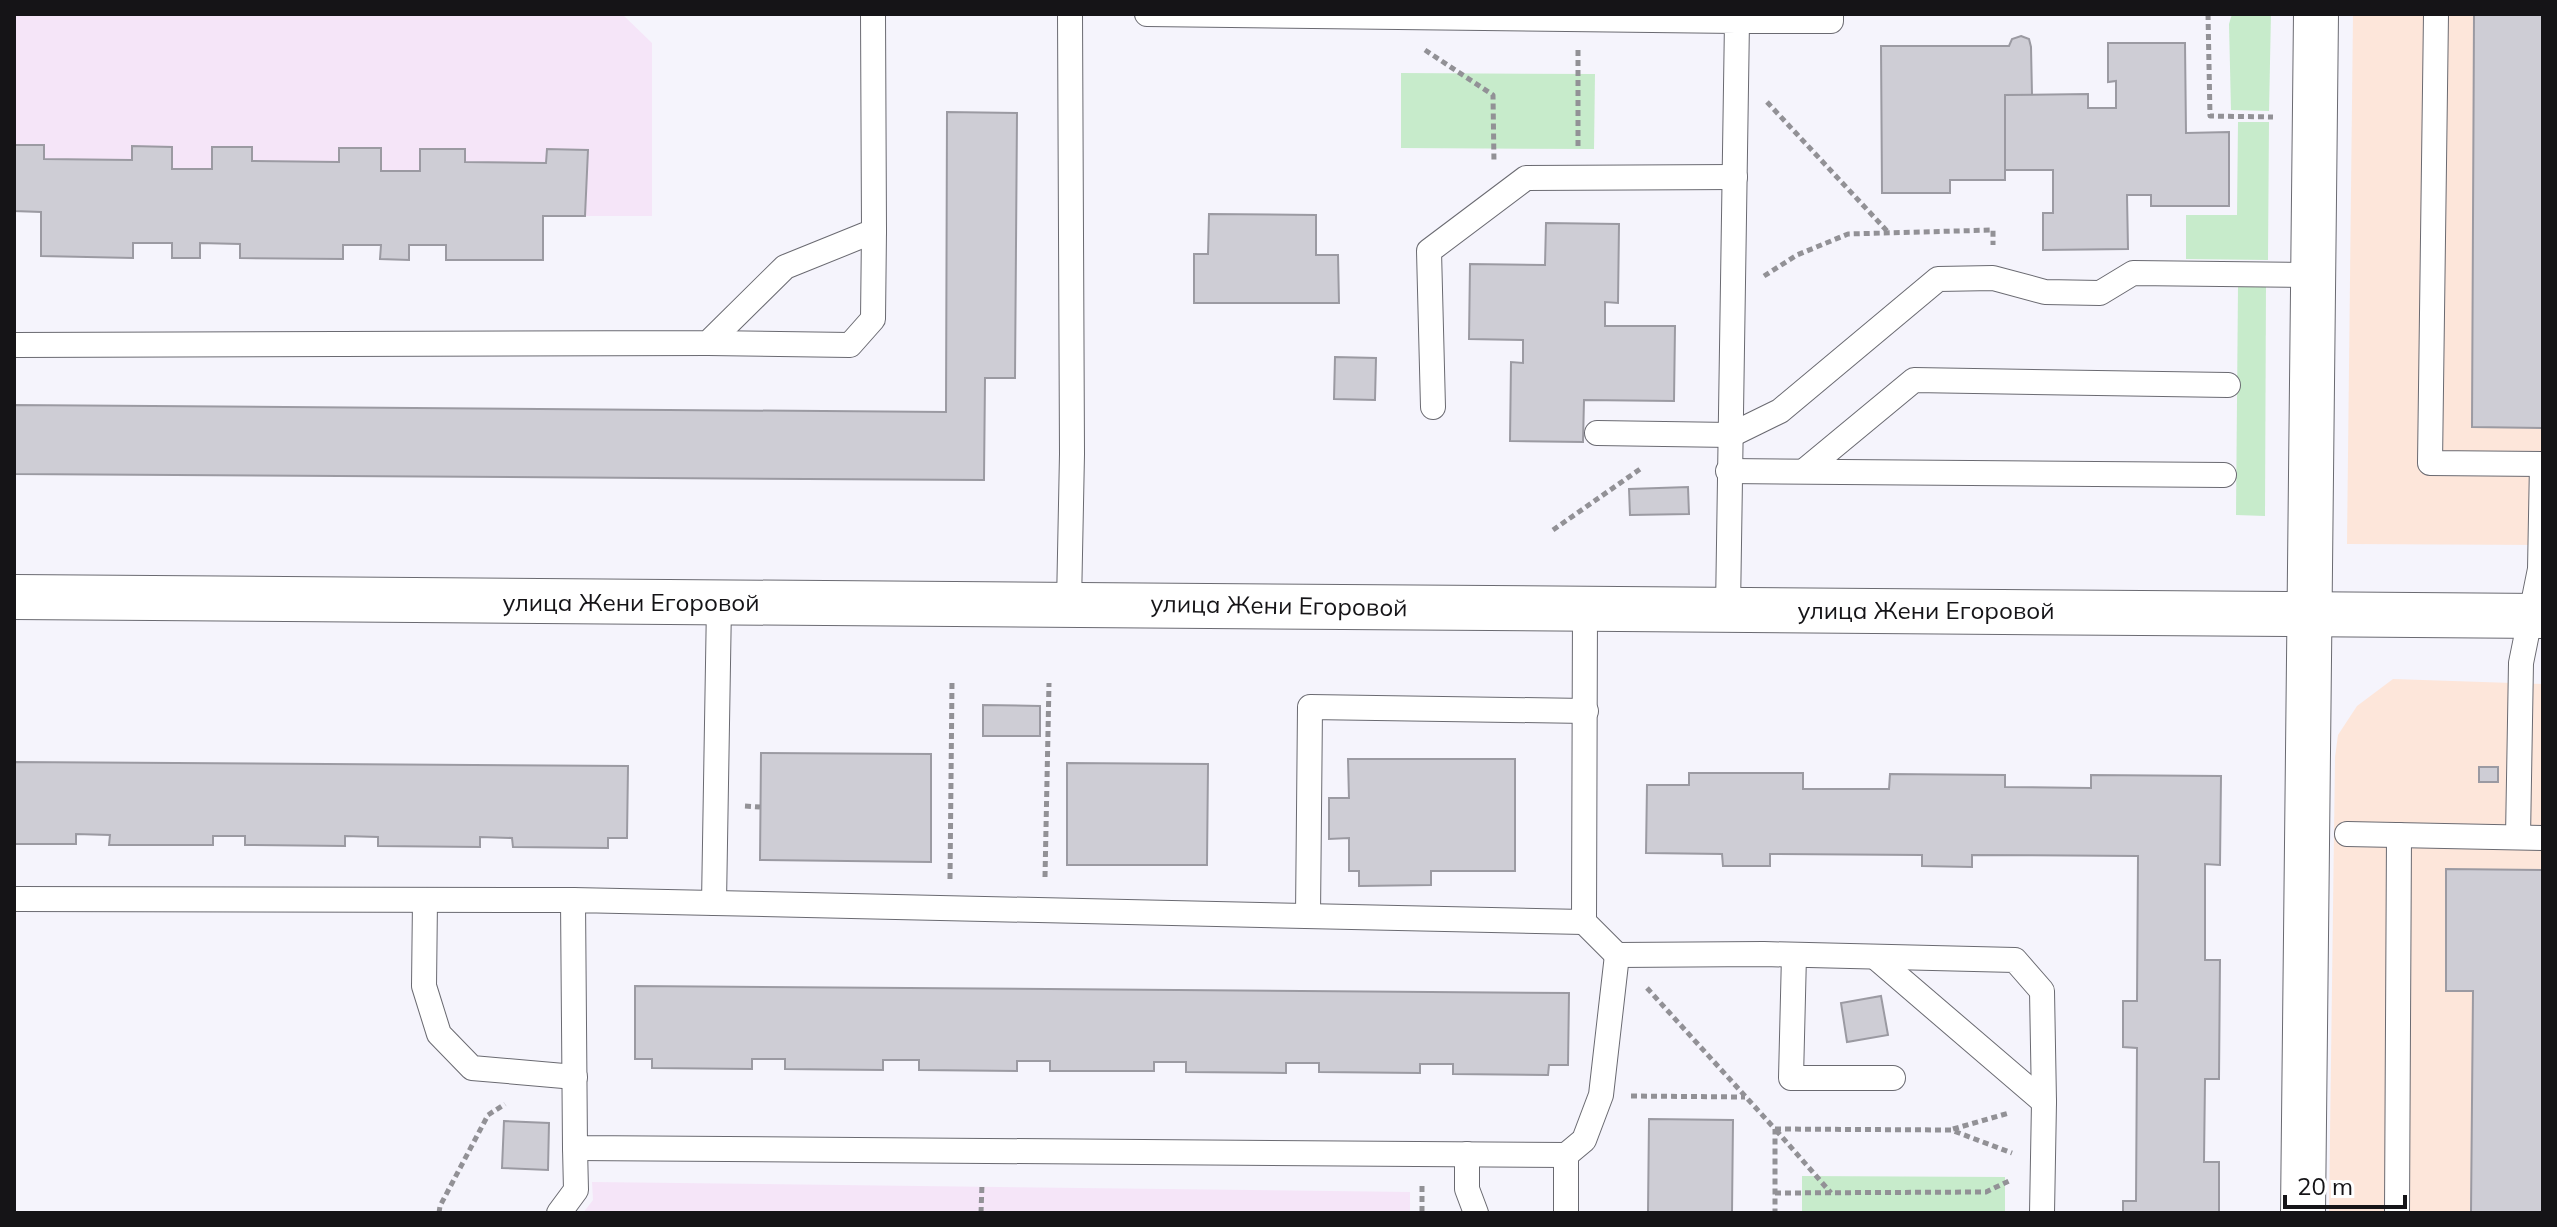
<svg xmlns="http://www.w3.org/2000/svg" width="2557" height="1227" viewBox="0 0 2557 1227" font-family="Mulish,sans-serif">
<style>
.commercial{fill:#fde6da}
.education{fill:#f5e5f8}
.green{fill:#c7ebcb}
.building{fill:#cecdd5;stroke:#9b9aa2;stroke-width:2}
.lines{fill:none;stroke-linecap:round;stroke-linejoin:round}
.service-casing{stroke:#6a6a71;stroke-width:26}
.minor-casing{stroke:#6a6a71;stroke-width:46}
.path{stroke:#929196;stroke-width:5;stroke-dasharray:6 4;stroke-linecap:butt}
.service{stroke:#fff;stroke-width:24}
.minor{stroke:#fff;stroke-width:44}
.labels{text-anchor:middle;stroke-width:8;stroke-linejoin:round;paint-order:stroke}
.street-label{font-size:24px;fill:#151417;stroke:#fff}
</style>
<rect width="100%" height="100%" fill="#f5f4fc"/>
<g class="commercial">
<polygon points="2353,14 2543,14 2543,545 2347,544"/>
<polygon points="2393,679 2543,684 2543,1213 2329,1213 2335,757 2338,735 2357,706"/>
</g>
<g class="education">
<polygon points="14,14 622,14 652,43 652,216 543,216 543,260 446,260 445,245 410,245 409,260 380,259 380,245 344,245 343,259 240,258 240,244 200,243 200,258 172,258 172,244 134,243 133,258 41,256 41,212 14,211"/>
<polygon points="592,1182 1410,1192 1410,1213 583,1213 593,1200"/>
</g>
<g class="green">
<polygon points="2232,14 2271,14 2269,111 2231,110 2229,24"/>
<polygon points="1401,73 1595,74 1594,149 1401,148"/>
<polygon points="2238,122 2269,122 2268,260 2186,259 2186,215 2237,215"/>
<polygon points="2266,285 2265,516 2236,515 2238,286"/>
<polygon points="1802,1176 2005,1177 2005,1213 1802,1213"/>
</g>
<g class="building">
<polygon points="2474,14 2543,14 2543,428 2472,427"/>
<polygon points="2021,36 2029,39 2031,47 2032,95 2005,95 2005,180 1950,180 1950,193 1882,193 1881,46 2009,46 2012,39"/>
<polygon points="2108,43 2185,43 2186,133 2229,132 2229,206 2151,206 2151,195 2127,195 2128,249 2043,250 2043,213 2053,213 2053,170 2005,170 2005,95 2088,94 2088,108 2116,108 2116,81 2108,82"/>
<polygon points="947,112 1017,113 1015,378 985,378 984,480 14,474 14,405 946,412"/>
<polygon points="14,145 44,145 44,159 132,160 132,146 172,147 172,169 212,169 212,147 252,147 252,161 339,162 339,148 381,148 381,171 420,171 420,149 465,149 465,162 546,163 547,149 588,150 585,216 543,216 543,260 446,260 446,245 409,245 409,260 380,259 381,245 343,245 343,259 240,258 240,244 200,243 200,258 172,258 172,243 133,243 133,258 41,256 41,212 14,211"/>
<polygon points="1209,214 1316,215 1316,255 1338,255 1339,303 1194,303 1194,254 1208,254"/>
<polygon points="1546,223 1619,224 1618,303 1605,302 1605,326 1675,326 1674,401 1584,400 1583,442 1510,441 1511,362 1523,363 1523,340 1469,339 1470,264 1545,265"/>
<polygon points="1335,357 1376,358 1375,400 1334,399"/>
<polygon points="1688,487 1689,514 1630,515 1629,489"/>
<polygon points="983,705 1040,706 1040,736 983,736"/>
<polygon points="761,753 931,754 931,862 760,860"/>
<polygon points="1348,759 1515,759 1515,871 1431,871 1431,885 1359,886 1359,871 1349,871 1349,838 1329,839 1329,798 1349,798"/>
<polygon points="14,762 628,766 627,838 608,838 608,848 513,847 512,838 480,837 480,847 378,846 378,837 345,836 345,846 245,845 245,836 213,836 213,845 109,845 110,835 76,834 76,844 14,844"/>
<polygon points="1067,763 1208,764 1207,865 1067,865"/>
<rect x="2479" y="767" width="19" height="15"/>
<polygon points="1689,773 1803,773 1803,789 1889,789 1890,774 2005,775 2005,787 2091,788 2091,775 2221,776 2220,865 2205,864 2205,960 2220,960 2219,1079 2205,1079 2204,1162 2219,1162 2219,1213 2123,1213 2123,1201 2136,1201 2137,1048 2123,1047 2123,1001 2137,1001 2138,856 1972,855 1972,867 1922,866 1922,855 1770,854 1770,866 1723,866 1722,854 1646,853 1647,785 1689,785"/>
<polygon points="2446,869 2543,870 2543,1213 2471,1213 2473,991 2446,991"/>
<polygon points="635,986 1569,993 1568,1065 1549,1065 1548,1075 1453,1074 1453,1064 1420,1064 1420,1073 1319,1072 1319,1063 1286,1063 1286,1073 1186,1072 1186,1062 1154,1062 1154,1071 1050,1071 1050,1061 1017,1061 1017,1071 919,1070 919,1060 883,1060 883,1070 785,1069 785,1059 752,1059 752,1069 652,1068 652,1059 635,1059"/>
<polygon points="1881,996 1888,1035 1847,1042 1841,1003"/>
<polygon points="1649,1119 1733,1120 1732,1213 1648,1213"/>
<polygon points="504,1121 549,1123 548,1170 502,1168"/>
</g>
<g class="lines">
<g class="service-casing">
<g id="service">
<polyline points="1147,14 1737,21 1728,609"/>
<polyline points="2436,14 2430,463 2543,464"/>
<polyline points="1737,21 1831,21 1831,14"/>
<polyline points="708,343 850,345 873,319 874,231"/>
<polyline points="14,345 708,343 785,267 874,231 873,14"/>
<polyline points="1433,407 1429,251 1526,178 1735,177"/>
<polyline points="1597,433 1731,435 1780,411 1938,279 1993,278 2045,292 2100,293 2133,273 2312,275"/>
<polyline points="1728,471 2224,475"/>
<polyline points="1804,471 1914,380 2228,385"/>
<polyline points="719,604 714,903 573,900 575,1148 1566,1155"/>
<polyline points="1069,604 1072,454 1070,14"/>
<polyline points="1585,609 1584,922 1617,955 1764,954 2015,960 2042,991 2044,1102 2042,1213"/>
<polyline points="2347,834 2543,838"/>
<polyline points="2518,837 2521,663 2540,569 2542,464"/>
<polyline points="14,899 573,900"/>
<polyline points="425,900 424,986 439,1034 472,1068 575,1077"/>
<polyline points="714,903 1584,922"/>
<polyline points="1308,916 1310,707 1586,711"/>
<polyline points="1794,955 1791,1078 1893,1078"/>
<polyline points="1875,957 2044,1102"/>
<polyline points="1467,1154 1467,1189 1476,1213"/>
<polyline points="559,1213 576,1190 575,1148"/>
<polyline points="1566,1213 1566,1155 1584,1140 1601,1095 1617,955"/>
<polyline points="2397,1213 2399,835"/>
</g>
</g>
<g class="minor-casing">
<g id="minor">
<polyline points="14,597 2543,616"/>
<polyline points="2303,1213 2316,14"/>
</g>
</g>
<g class="path">
<polyline points="2208,14 2210,116 2273,117"/>
<polyline points="1425,50 1493,95 1494,163"/>
<polyline points="1767,102 1888,232"/>
<polyline points="1578,146 1578,48"/>
<polyline points="1764,276 1797,255 1848,234 1993,230 1993,245"/>
<polyline points="1553,530 1643,467"/>
<polyline points="745,806 760,807"/>
<polyline points="1045,877 1049,683"/>
<polyline points="950,879 952,682"/>
<polyline points="1647,988 1775,1129 1775,1213"/>
<polyline points="1631,1096 1745,1097"/>
<polyline points="1775,1129 1951,1130 2012,1153"/>
<polyline points="1953,1129 2009,1113"/>
<polyline points="1776,1130 1831,1193"/>
<polyline points="1422,1186 1422,1213"/>
<polyline points="1775,1193 1986,1192 2011,1180"/>
<polyline points="439,1213 440,1206 488,1115 505,1104"/>
<polyline points="981,1213 982,1184"/>
</g>
<use href="#service" class="service"/>
<use href="#minor" class="minor"/>
</g>
<g class="labels">
<g class="street-label">
<text x="631" y="611">улица Жени Егоровой</text>
<text transform="translate(1279 606) rotate(1)" y="8">улица Жени Егоровой</text>
<text x="1926" y="619">улица Жени Егоровой</text>
</g>
</g>
<rect width="2557" height="1227" fill="none" stroke="#151417" stroke-width="32"/>
<path d="M2285 1195v12h120v-12" fill="none" stroke="#151417" stroke-width="4"/>
<text x="2297" y="1195" font-size="24" fill="#151417" stroke="#ffffff" stroke-width="6" paint-order="stroke">20 m</text>
</svg>
